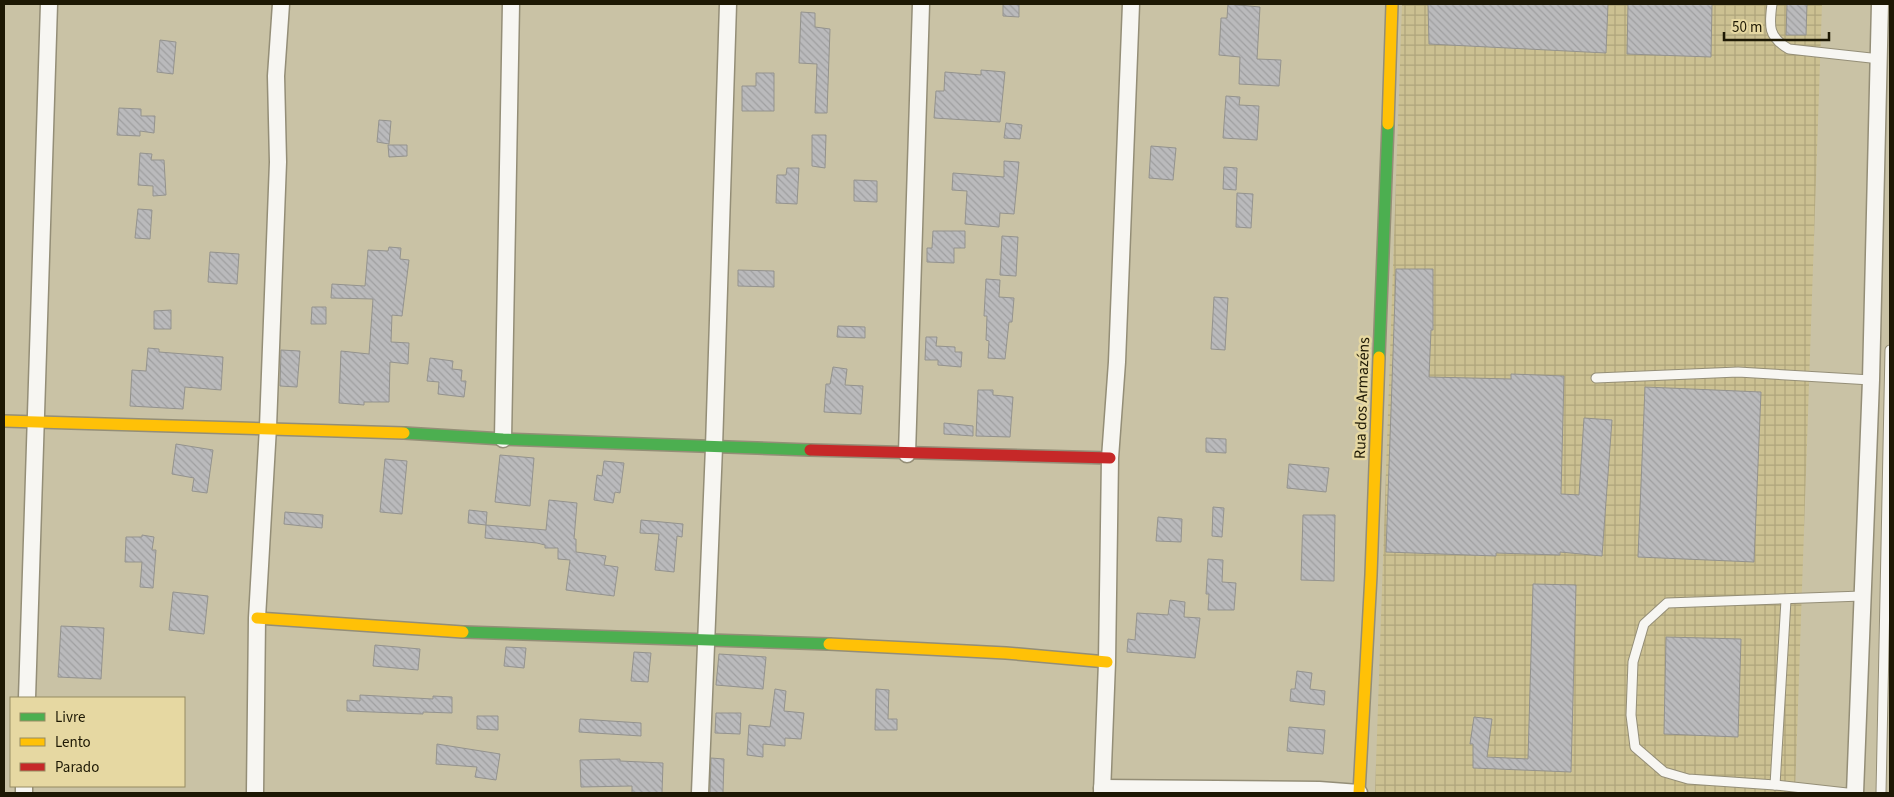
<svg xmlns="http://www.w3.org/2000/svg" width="1894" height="797" viewBox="0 0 1894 797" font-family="'Source Sans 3',sans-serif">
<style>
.industrial{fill:url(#industrial-grid)}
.building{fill:url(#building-back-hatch);stroke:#94938e}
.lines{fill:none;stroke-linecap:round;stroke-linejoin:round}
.lane-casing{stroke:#948e77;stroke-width:11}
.street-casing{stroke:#948e77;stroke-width:19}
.fast-casing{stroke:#948e77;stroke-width:14}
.slow-casing{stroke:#948e77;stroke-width:14}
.jam-casing{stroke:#948e77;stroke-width:14}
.lane{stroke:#f7f6f2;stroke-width:9}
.street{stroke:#f7f6f2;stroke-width:16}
.fast{stroke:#4caf50;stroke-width:11}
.slow{stroke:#ffc107;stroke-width:11}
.jam{stroke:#c62828;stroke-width:11}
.labels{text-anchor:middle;stroke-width:5;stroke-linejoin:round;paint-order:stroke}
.street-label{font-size:16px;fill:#1d1804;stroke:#e6d8a2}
</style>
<defs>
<pattern id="industrial-grid" width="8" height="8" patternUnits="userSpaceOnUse" patternTransform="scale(1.25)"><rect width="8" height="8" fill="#ccc192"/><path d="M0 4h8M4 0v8" fill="none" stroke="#afa57c"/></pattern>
<pattern id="building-back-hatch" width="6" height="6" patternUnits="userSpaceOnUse" patternTransform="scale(1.25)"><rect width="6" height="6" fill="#bababc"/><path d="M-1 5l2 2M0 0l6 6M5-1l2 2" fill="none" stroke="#9f9fa0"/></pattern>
</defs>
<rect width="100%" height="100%" fill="#c9c2a5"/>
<polygon class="industrial" points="1402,4 1822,4 1795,793 1375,793"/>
<g class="building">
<polygon points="1003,4 1019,4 1019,17 1003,16"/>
<polygon points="1228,4 1260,7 1257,59 1281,60 1279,86 1239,84 1240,57 1219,55 1221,18 1227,18"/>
<polygon points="1428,4 1608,4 1606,53 1429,44"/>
<polygon points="1628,4 1712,4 1711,57 1627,54"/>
<polygon points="1787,4 1807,4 1806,35 1786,35"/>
<polygon points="801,12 815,13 815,27 830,29 827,113 815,113 817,64 799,63"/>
<polygon points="160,40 176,42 173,74 157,72"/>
<polygon points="981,70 1005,72 1000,122 934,118 936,91 944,91 945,72 981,75"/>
<polygon points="756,73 774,73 774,111 742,111 742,86 756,86"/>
<polygon points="1226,96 1240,97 1239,105 1259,106 1257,140 1223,138"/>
<polygon points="119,108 141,109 141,116 155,116 154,133 140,131 140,136 117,135"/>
<polygon points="379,120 391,121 389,144 377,142"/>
<polygon points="1006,123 1022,125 1020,139 1004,138"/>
<polygon points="812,135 826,135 825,168 812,166"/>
<polygon points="388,145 407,145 407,156 389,157"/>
<polygon points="1151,146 1176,148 1173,180 1149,178"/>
<polygon points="140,153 152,154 151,160 164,160 166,195 153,196 153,186 138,185"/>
<polygon points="1004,161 1019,162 1014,214 1000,213 999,227 965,224 967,191 952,190 953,173 1004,177"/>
<polygon points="1224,167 1237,168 1236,190 1223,189"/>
<polygon points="787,168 799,168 797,204 776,203 777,175 786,175"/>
<polygon points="854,180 877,181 877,202 854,201"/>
<polygon points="1237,193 1253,194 1251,228 1236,227"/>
<polygon points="138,209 152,210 150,239 135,238"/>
<polygon points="933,231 965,231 965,248 954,248 954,263 927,262 927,248 932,248"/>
<polygon points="1002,236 1018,237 1016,276 1000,275"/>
<polygon points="389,247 401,248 400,259 409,260 402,316 392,315 391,342 409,343 408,364 390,362 389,402 364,402 364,405 339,403 341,351 369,354 373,299 331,298 332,284 365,286 368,250 388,251"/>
<polygon points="210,252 239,254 237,284 208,282"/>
<polygon points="1396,269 1433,269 1433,330 1431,330 1429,377 1511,379 1511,374 1564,376 1561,494 1579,495 1584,418 1612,420 1602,556 1560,552 1560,555 1496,553 1496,556 1386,552"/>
<polygon points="738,270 774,271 774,287 738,286"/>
<polygon points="986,279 1000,280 999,297 1014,298 1012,322 1009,322 1005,359 988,358 989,341 986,340 987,316 984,316"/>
<polygon points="1214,297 1228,298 1225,350 1211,349"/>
<polygon points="312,307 326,307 326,324 311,324"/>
<polygon points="171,310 171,329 154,329 154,311"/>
<polygon points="838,326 865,327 865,338 837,337"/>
<polygon points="926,337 937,337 936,346 955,347 955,352 962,352 961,367 938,365 938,360 925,360"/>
<polygon points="148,348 159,349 159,352 223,357 221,390 185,387 183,409 130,406 132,370 146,371"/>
<polygon points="281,350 300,351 297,387 280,386"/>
<polygon points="430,358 453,361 452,369 462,370 461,381 466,381 464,397 438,394 439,382 427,381"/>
<polygon points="833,367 847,369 845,385 863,386 861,414 824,412 826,384 830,384"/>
<polygon points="1645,387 1761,392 1754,562 1638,557"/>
<polygon points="978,390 993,390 993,395 1013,397 1010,437 976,436"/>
<polygon points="944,423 973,426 973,436 944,434"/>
<polygon points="1206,438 1226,439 1226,453 1206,452"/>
<polygon points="176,444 213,450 207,493 192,491 194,478 172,474"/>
<polygon points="500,455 534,458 530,506 495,502"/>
<polygon points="385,459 407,461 402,514 380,512"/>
<polygon points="604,461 624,463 620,493 615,492 613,503 594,500 597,475 602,476"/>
<polygon points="1289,464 1329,468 1326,492 1287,488"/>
<polygon points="549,500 577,503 574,539 576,539 576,552 606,556 604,565 618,567 614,596 566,590 570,560 558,559 558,548 545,548 545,545 537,543 485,538 486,525 546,530"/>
<polygon points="1213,507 1224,508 1222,537 1212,536"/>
<polygon points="469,510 487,512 486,525 468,523"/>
<polygon points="285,512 323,515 322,528 284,524"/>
<polygon points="1303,515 1335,515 1334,581 1301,580"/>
<polygon points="1158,517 1182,519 1181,542 1156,541"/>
<polygon points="641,520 683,524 682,537 677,536 674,572 655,570 659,534 640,533"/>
<polygon points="142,535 154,537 152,550 156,550 153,588 140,587 142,562 125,562 126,537 142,537"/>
<polygon points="1208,559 1223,560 1222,582 1236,583 1234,610 1208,610 1209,594 1206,594"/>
<polygon points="1533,584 1576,585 1571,772 1473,768 1473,744 1470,744 1474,717 1492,719 1487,757 1528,759"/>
<polygon points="173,592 208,596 204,634 169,630"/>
<polygon points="1170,600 1185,602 1184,617 1200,618 1195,658 1127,652 1128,639 1135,640 1137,613 1168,615"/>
<polygon points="61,626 104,628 101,679 58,677"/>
<polygon points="1666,637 1741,639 1738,737 1664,734"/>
<polygon points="375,645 420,649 418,670 373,666"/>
<polygon points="506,647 526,648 524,668 504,666"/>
<polygon points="634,652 651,653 648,682 631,681"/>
<polygon points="719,654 766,657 763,689 716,685"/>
<polygon points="1297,671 1312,673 1310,689 1325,691 1324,705 1290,701 1291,689 1295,689"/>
<polygon points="775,689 786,691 784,711 804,713 801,739 785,738 785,746 763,744 763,757 747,755 749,725 770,727"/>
<polygon points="876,689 889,690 888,719 897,719 897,730 875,730"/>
<polygon points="360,695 433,699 433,696 452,697 452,713 423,712 423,714 347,711 347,700 360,701"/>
<polygon points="716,713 741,713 740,734 715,733"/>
<polygon points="477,716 498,716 498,730 477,729"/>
<polygon points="580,719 641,723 641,736 579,732"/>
<polygon points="1289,727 1325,730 1323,754 1287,751"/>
<polygon points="437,744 500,754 496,780 475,777 477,767 436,764"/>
<polygon points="711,758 724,759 723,793 710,793"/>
<polygon points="620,759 620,761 663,763 662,793 632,793 632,786 581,787 580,760"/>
</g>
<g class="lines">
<g class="lane-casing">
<g id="lane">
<path d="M1772,4C1769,26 1768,37 1789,49L1880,59"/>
<polyline points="1596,378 1738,372 1871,380"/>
<polyline points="1775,785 1786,600"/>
<polyline points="1847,793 1775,785 1688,779 1664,772 1635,747 1631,715 1633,662 1644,624 1667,603 1862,596"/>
<polyline points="1881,793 1890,350"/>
</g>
</g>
<g class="street-casing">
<g id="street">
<polyline points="503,439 511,4"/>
<polyline points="907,454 921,4"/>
<polyline points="27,698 49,4"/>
<polyline points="1102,788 1319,790 1359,793"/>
<polyline points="24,793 24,786"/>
<polyline points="255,793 257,618 268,427 278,162 276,76 281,4"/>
<polyline points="700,793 714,447 728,4"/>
<polyline points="1102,793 1107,662 1110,458 1117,362 1131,4"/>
<polyline points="1855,793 1871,380 1880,4"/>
</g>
</g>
<g class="fast-casing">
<g id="fast">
<polyline points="1379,357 1388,124"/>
<polyline points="404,433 503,439 810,450"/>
<polyline points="463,632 829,644"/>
</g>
</g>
<g class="slow-casing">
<g id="slow">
<polyline points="1388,124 1392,4"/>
<polyline points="4,421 404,433"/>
<polyline points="257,618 463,632"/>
<polyline points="829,644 1006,653 1107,662"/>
<polyline points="1359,793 1371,575 1379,357"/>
</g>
</g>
<g class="jam-casing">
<polyline id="jam" points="810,450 1110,458"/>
</g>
<use href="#lane" class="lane"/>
<use href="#street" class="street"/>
<use href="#fast" class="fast"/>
<use href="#slow" class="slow"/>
<use href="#jam" class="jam"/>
</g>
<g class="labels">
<g class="street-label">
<text transform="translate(1361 398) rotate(-88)" y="6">Rua dos Armazéns</text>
</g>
</g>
<rect width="1894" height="797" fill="none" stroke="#1d1804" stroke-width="10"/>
<rect x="10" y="697" width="175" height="90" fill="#e6d8a2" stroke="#968b63"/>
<rect x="20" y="713" width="25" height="8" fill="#4caf50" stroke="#968b63"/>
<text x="55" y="722" font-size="15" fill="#1d1804">Livre</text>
<rect x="20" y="738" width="25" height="8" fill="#ffc107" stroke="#968b63"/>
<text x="55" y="747" font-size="15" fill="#1d1804">Lento</text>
<rect x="20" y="763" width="25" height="8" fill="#c62828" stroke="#968b63"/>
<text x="55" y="772" font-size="15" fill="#1d1804">Parado</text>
<path d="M1724 32v8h105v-8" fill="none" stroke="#1d1804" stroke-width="2.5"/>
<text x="1732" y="32" font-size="15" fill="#1d1804" stroke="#e6d8a2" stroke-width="4" paint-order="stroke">50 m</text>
</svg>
